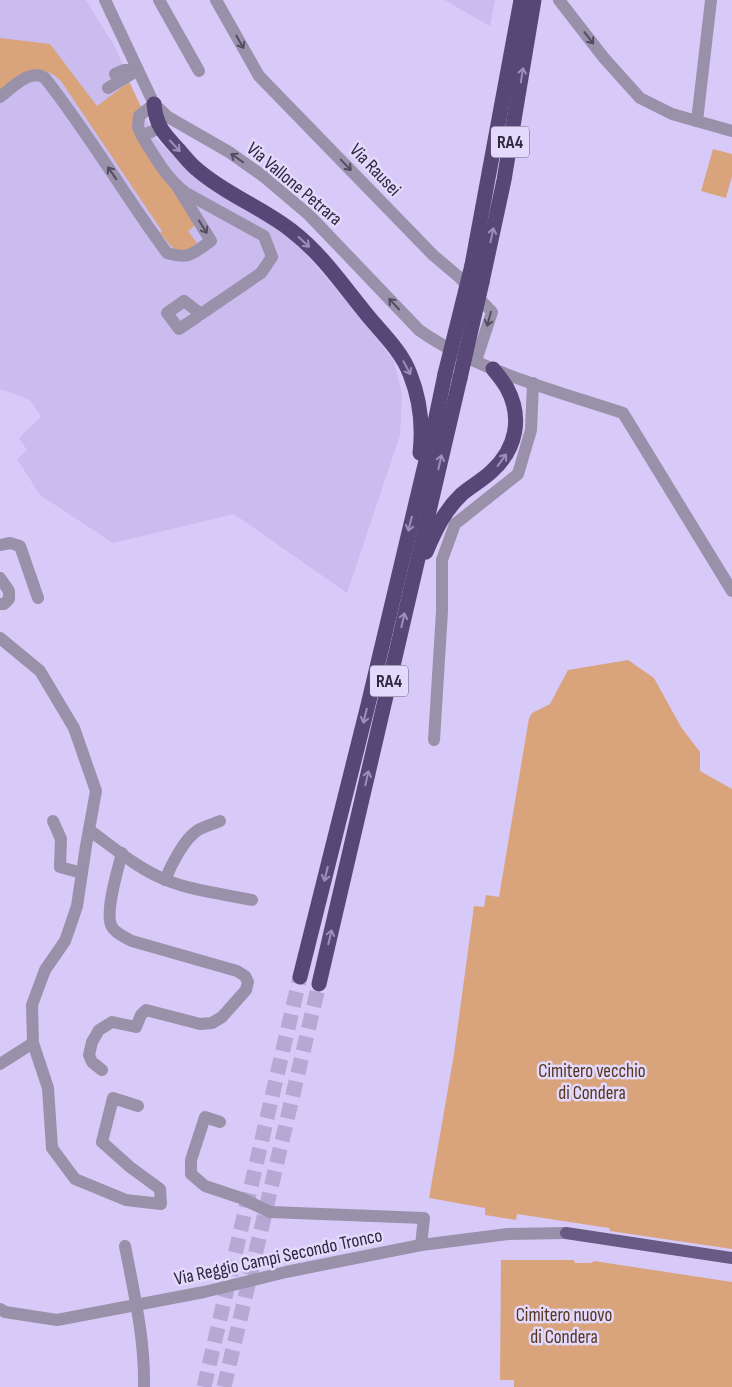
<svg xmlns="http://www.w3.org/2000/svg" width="732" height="1387" viewBox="0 0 732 1387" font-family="'Sofia Sans Condensed',sans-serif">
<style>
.built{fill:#cabcef}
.green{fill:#d9a47c}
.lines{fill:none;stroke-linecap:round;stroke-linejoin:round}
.highway-tunnel{stroke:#b5a9d3;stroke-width:15;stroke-dasharray:15 8;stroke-linecap:butt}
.minor{stroke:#9891a9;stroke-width:12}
.major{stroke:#675a85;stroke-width:12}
.highway{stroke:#564777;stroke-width:15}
.highway-bridge{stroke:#564777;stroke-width:15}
.oneway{stroke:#534c63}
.oneway2{stroke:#9c90ba}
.labels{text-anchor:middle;stroke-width:5;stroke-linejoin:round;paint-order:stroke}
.shield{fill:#e3d9fc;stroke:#645c76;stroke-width:1}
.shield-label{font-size:18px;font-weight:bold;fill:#2e273d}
.street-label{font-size:19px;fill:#2e273d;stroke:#e3d9fc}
.park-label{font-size:19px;fill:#55351c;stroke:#e3d9fc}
</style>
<rect width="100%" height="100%" fill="#d7caf8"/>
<g class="built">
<polygon points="0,0 86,0 115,47 154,137 204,185 289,234 369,328 394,361 402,394 400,435 347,593 234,514 113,543 40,495 17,459 27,450 19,438 41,417 30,400 0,389"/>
<polygon points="444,0 495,0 490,26"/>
</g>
<g class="green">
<path d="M0,38L50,44L97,106L129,82L142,109L135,118L197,224L188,231L197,243L191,248L178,252L171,246L160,233L162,231L61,81C39,59 22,77 0,90Z"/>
<polygon points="713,149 732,154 732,176 726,198 701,191"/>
<polygon points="628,660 654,678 681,727 700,752 700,771 732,789 732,1249 610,1231 609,1228 517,1214 516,1220 485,1215 485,1208 429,1198 454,1054 474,906 484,907 486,895 499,897 529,718 532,713 550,704 568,670"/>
<polygon points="501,1260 574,1260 575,1263 591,1263 594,1261 732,1282 732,1387 514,1387 514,1380 500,1380"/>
</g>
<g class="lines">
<g class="highway-tunnel">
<polyline points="204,1387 300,977"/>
<polyline points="224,1387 319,984"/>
</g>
<g class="minor">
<path d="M105,0L154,104L168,117L229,152L263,176L309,215L419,330C475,370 557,391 623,413L732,591"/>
<polyline points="159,0 199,71"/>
<polyline points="216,0 259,76 433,255 459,277 492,312 476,361"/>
<polyline points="559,0 604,58 640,98 672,114 732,131"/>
<polyline points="115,74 124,70 136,70"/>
<polyline points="108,88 138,70"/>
<path d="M0,97C12,88 30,68 45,78C89,134 125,196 167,253C190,260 193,253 211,241L177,186"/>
<polyline points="697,121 711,0"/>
<path d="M159,128L142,136C154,156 167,179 186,193L264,236L272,257L261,273L201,314L184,301L167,313L179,329L197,317"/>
<polyline points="142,136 138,127 139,116 154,104"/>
<polyline points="0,545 10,543 20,546 38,598"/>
<polyline points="0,578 9,591 9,599 4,604 0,604"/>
<polyline points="0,638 40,671 74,728 96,791 86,846 77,906 72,921 65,941 45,970 32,1005 33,1043 48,1088 52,1148 75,1179 126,1200 161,1204 160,1189 130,1167 102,1142 113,1098 138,1106"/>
<polyline points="434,740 442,611 442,560 455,524 518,474 531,430 533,383"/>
<polyline points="53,821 61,839 60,867 82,873"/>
<path d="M89,830C113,847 138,869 166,880C193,891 224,894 252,900"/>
<path d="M165,880C171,865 184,839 198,830C205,826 213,824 220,821"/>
<polyline points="0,1064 33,1043"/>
<path d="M102,1070L92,1062L89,1055L92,1042L99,1030L112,1022L136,1027L141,1015L146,1010L200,1024L212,1023L222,1017L246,990L248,982L245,976L237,971L132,941C125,937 116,934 112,927C104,914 118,869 122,853"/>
<polyline points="220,1122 205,1117 191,1160 191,1174 205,1186 241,1198 270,1212 424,1218 421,1245"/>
<path d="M125,1246C134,1293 145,1339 144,1387"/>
<polyline points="0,1309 5,1312 57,1320 204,1292 286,1272 421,1245 508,1234 566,1233"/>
</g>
<polyline class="major" points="566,1233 732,1258"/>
<g class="highway">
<path d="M154,104C156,126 164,134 178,149C185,157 191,165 199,171C227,195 263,208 292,231C322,254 344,287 368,316C383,334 402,352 410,374C420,399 423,427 420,453"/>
<polyline points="472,265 521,0"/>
<polyline points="482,282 504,180 534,0"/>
<path d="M426,552C435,531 444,511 462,494C471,486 483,480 492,471C516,449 523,418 507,388C503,381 498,375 493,369"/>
<polyline points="300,977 368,705 434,427 445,374"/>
<polyline points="319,984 460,378"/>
</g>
<g class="highway-bridge">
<polyline points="445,374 472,265"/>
<polyline points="460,378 482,282"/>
</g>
</g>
<defs><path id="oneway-shaft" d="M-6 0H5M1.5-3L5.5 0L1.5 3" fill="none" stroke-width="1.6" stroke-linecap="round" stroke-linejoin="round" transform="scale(1.25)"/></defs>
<g class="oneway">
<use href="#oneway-shaft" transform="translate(589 38) rotate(52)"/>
<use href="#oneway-shaft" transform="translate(240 42) rotate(60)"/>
<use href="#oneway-shaft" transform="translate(237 158) rotate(-145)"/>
<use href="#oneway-shaft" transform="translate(346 165) rotate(46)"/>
<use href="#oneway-shaft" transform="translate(112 173) rotate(-125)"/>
<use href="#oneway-shaft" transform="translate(203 227) rotate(58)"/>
<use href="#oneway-shaft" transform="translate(394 304) rotate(-133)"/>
<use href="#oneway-shaft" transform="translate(489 319) rotate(105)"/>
</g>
<g class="oneway2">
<use href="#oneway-shaft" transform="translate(522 75) rotate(-81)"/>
<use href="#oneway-shaft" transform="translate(175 146) rotate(47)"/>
<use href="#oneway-shaft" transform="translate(492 235) rotate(-78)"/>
<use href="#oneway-shaft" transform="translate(304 242) rotate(43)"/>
<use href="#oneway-shaft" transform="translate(407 368) rotate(62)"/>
<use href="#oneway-shaft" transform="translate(502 460) rotate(-54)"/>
<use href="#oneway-shaft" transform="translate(440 462) rotate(-77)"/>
<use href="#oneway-shaft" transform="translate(410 524) rotate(104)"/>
<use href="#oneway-shaft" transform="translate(403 620) rotate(-77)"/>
<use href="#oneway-shaft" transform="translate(365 716) rotate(104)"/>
<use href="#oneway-shaft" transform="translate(367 778) rotate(-77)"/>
<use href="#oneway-shaft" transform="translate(326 874) rotate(104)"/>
<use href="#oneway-shaft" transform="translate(330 937) rotate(-77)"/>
</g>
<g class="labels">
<g class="shield">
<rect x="491" y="126.5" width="38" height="31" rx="4"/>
<rect x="370" y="665.5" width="38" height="31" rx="4"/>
</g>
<g class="shield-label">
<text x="510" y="148">RA4</text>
<text x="389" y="687">RA4</text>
</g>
<g class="street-label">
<text transform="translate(376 169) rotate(46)" y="7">Via Rausei</text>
<text transform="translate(295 183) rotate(40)" y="7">Via Vallone Petrara</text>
<text transform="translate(278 1256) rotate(-12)" y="7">Via Reggio Campi Secondo Tronco</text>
</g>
<g class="park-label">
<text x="592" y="1077">Cimitero vecchio<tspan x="592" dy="22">di Condera</tspan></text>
<text x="564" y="1321">Cimitero nuovo<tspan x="564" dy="22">di Condera</tspan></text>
</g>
</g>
</svg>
